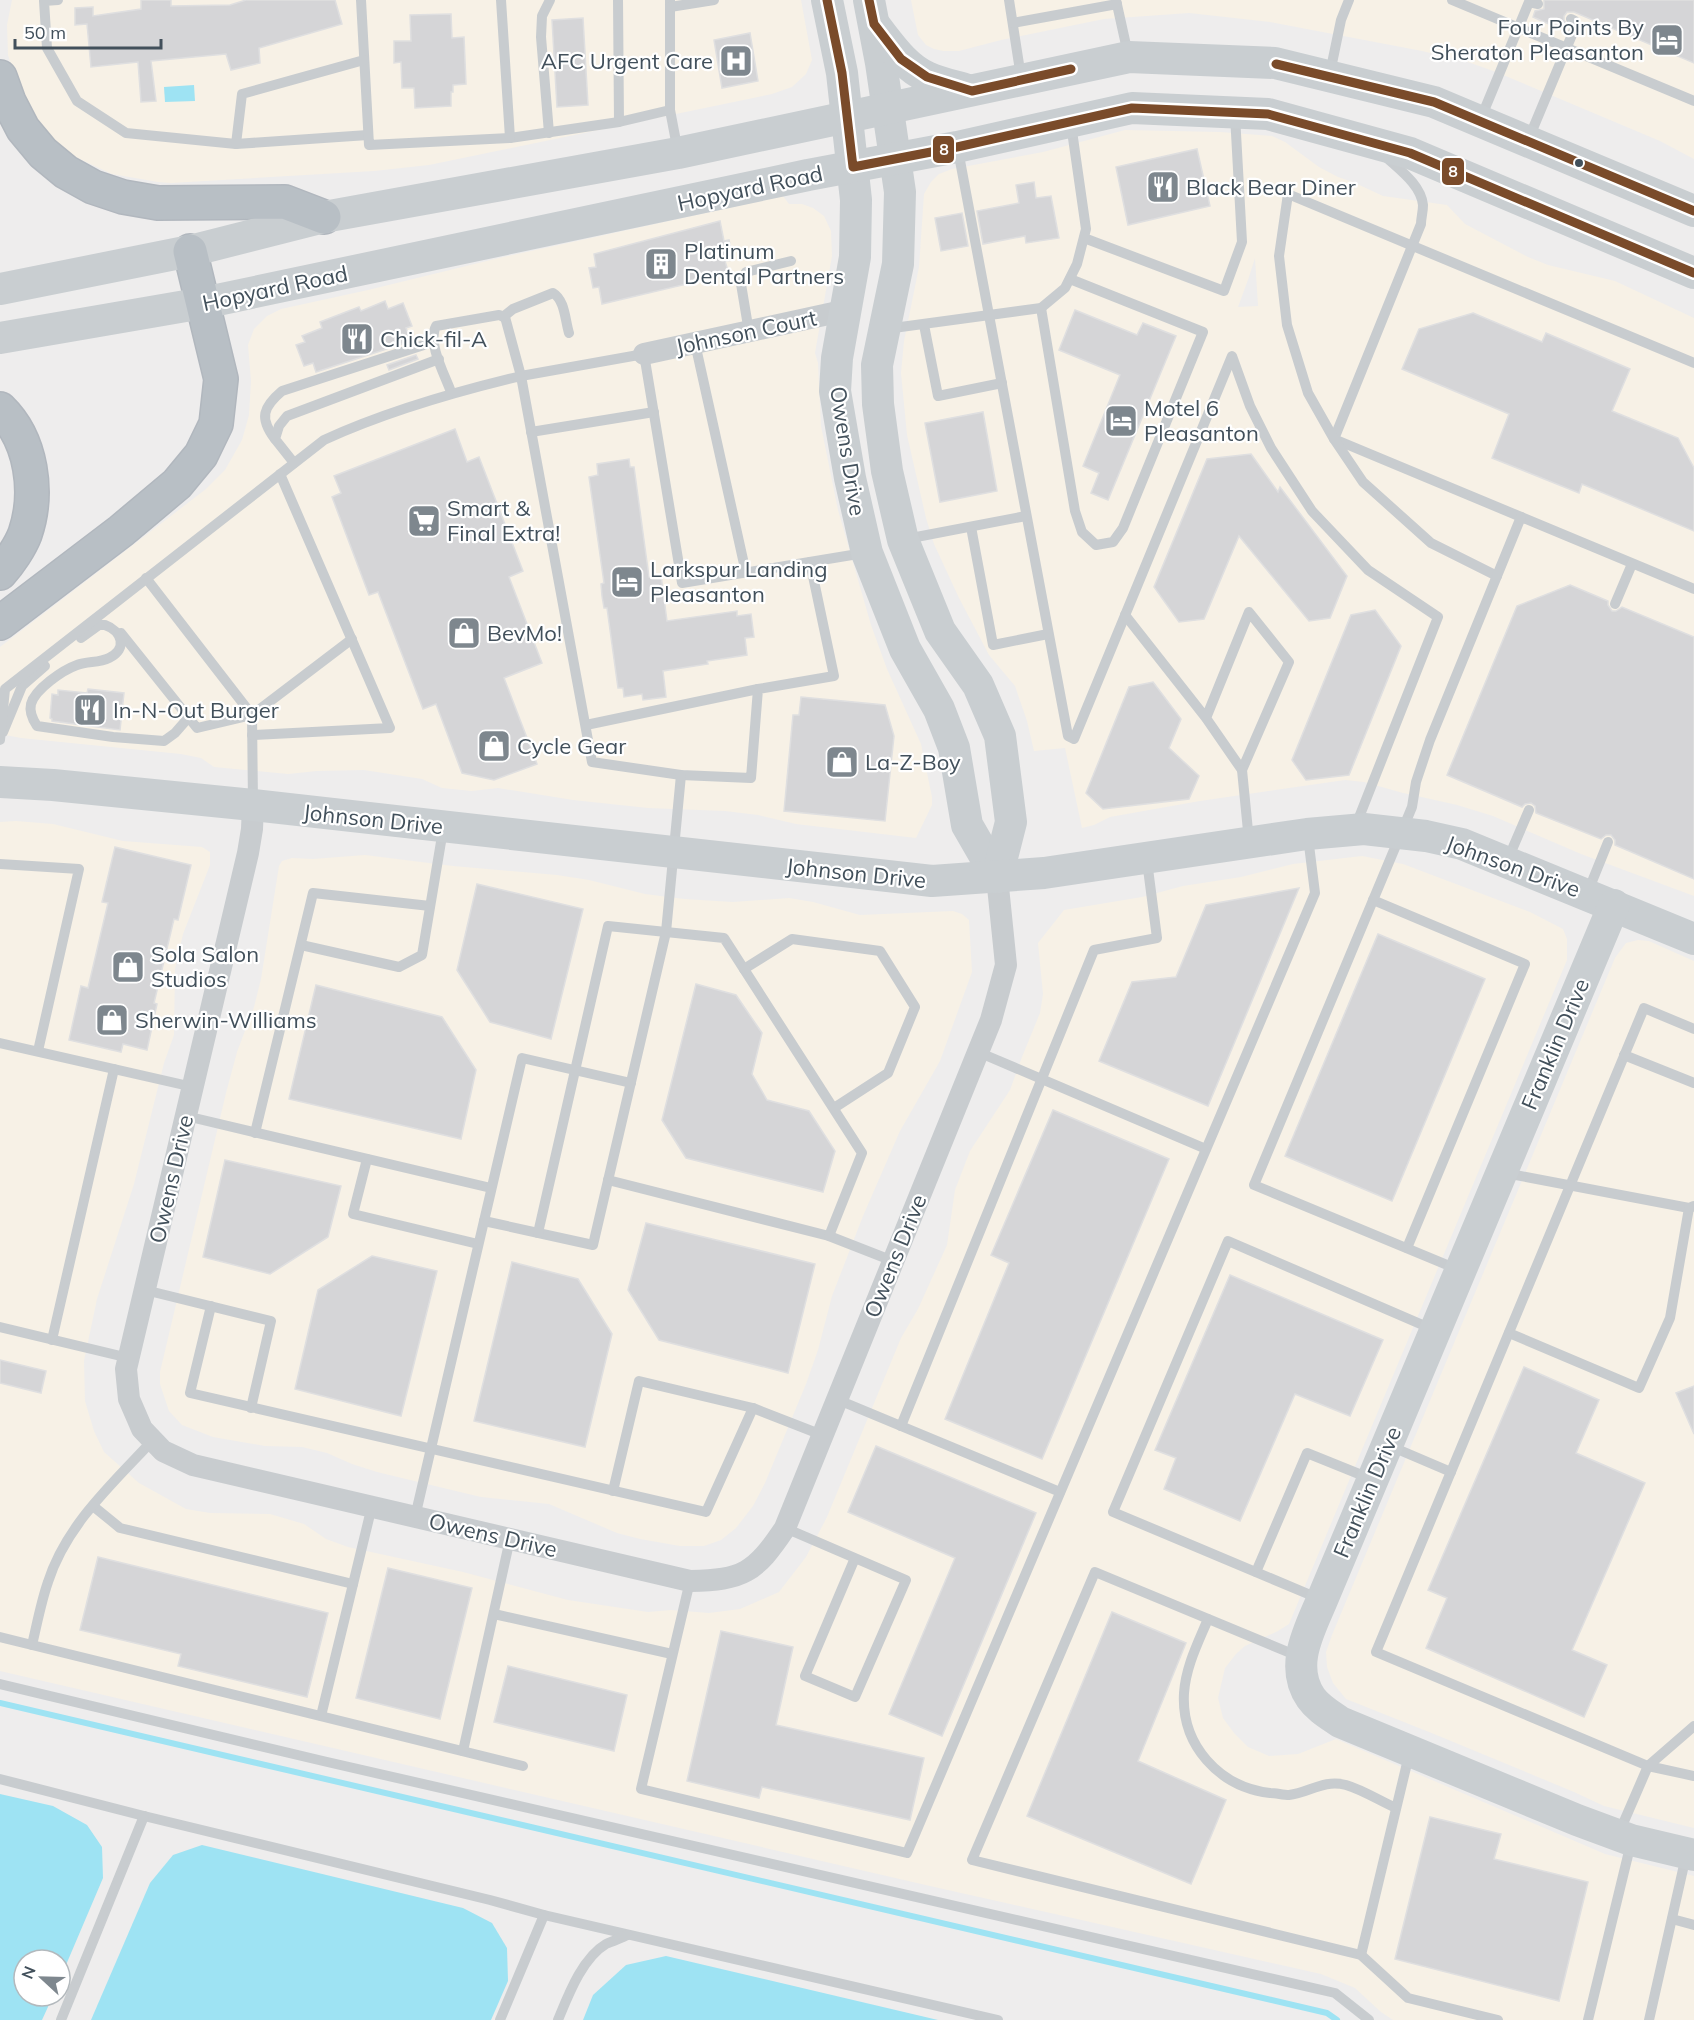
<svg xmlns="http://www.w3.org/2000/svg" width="1694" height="2020" viewBox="0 0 1694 2020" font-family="Mulish,sans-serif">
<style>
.commercial{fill:#f7f1e6;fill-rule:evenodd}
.water{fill:#9ee3f3}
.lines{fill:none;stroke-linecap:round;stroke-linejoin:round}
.stream{stroke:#9ee3f3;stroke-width:6}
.building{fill:#d5d5d7;stroke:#dfdfe0;stroke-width:1.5}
.highway-casing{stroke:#b1b7be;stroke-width:36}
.lane{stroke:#c8cccf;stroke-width:10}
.street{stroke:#c8cccf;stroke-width:22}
.secondary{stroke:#c9ced1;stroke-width:32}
.highway{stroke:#b8bfc5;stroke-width:33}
.bus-1-casing{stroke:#fff;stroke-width:14}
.bus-1{stroke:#7a4b2a;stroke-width:9}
.bus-dot{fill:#42505b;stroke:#fff;stroke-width:2}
.labels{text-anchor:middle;stroke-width:4.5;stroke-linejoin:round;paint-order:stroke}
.poi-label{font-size:22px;fill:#42505b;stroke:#fff;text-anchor:start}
.street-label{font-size:22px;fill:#42505b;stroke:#fff}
.line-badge{stroke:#fff;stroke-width:2}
.badge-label{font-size:16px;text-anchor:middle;font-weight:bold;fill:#fff}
</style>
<rect width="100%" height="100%" fill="#eeeded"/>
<g class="commercial">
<polygon points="12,0 801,0 812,60 806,74 792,87 772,94 429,165 374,171 171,183 158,182 112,174 71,155 46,133 29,113 17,83 8,55 7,25"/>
<polygon points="911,0 1694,0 1694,159 1660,141 1496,72 1468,62 1422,51 1270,22 1189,13 1104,19 1001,40 959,51 943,51 934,49 926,45 918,35"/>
<path d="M1125,130L1220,132L1272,136L1285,142L1319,167L1338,177L1353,182L1383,196L1447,205L1465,224L1528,257L1548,265L1615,281L1694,318V896L1581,854L1493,816L1457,805L1403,793L1364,782L1345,780L1200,801L1110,817L1094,825L1082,828L1065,748L1034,751L1027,721L1015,686L989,655L959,598L934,544L926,518L907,435L901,373L904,341L919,267L924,194L931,182L939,174L952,169L1043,152ZM1255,258L1258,306L1238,307L1249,277Z"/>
<polygon points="783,196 789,204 802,204 813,208 824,216 831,231 832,256 815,353 818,363 821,426 838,510 871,625 887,669 921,744 932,797 932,805 916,838 796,824 758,815 725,811 648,808 573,800 498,788 472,791 442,788 422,779 364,770 317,771 288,774 214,767 201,758 181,754 21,738 0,734 0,647 206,489 225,470 242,440 249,415 251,381 248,345 254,329 267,316 281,309 368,290 499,258"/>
<polygon points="16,821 53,824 123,841 202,847 210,852 210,865 183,934 175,969 174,1035 164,1063 134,1184 97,1299 84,1361 85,1401 94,1431 104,1452 139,1483 186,1509 210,1513 270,1514 304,1524 326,1539 348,1547 463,1572 568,1600 648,1612 671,1610 709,1613 740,1609 779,1592 806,1557 827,1517 901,1338 918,1309 947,1245 955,1190 970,1151 1010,1090 1022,1057 1040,1013 1043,994 1038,943 1064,910 1142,897 1183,886 1241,877 1293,864 1362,856 1403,864 1530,912 1563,929 1567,939 1567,960 1289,1624 1278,1631 1245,1646 1236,1654 1225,1668 1218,1698 1223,1718 1234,1733 1248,1747 1269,1756 1298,1754 1336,1739 1605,1854 1694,1876 1694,2020 1393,2020 1381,2012 1355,1988 1321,1974 930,1886 0,1671 0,822"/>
<polygon points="365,855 453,866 557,875 589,880 645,894 684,899 733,902 789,898 813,902 860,915 953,911 962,914 969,920 972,972 940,1061 900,1131 863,1216 832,1296 818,1350 806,1384 765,1483 753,1506 736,1528 721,1540 704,1546 680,1546 640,1539 617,1533 549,1504 481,1497 460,1492 377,1472 352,1464 327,1453 302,1447 265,1446 213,1437 182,1425 169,1411 160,1384 160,1372 226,1093 237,1052 254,1007 261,979 279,866 282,861 292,858 313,859"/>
<polygon points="1638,940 1649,941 1694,961 1694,1828 1604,1806 1574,1792 1434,1734 1346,1699 1333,1683 1327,1667 1326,1652 1332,1635 1615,958 1626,943"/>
</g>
<g class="water">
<polygon points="194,85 195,101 165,102 164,87"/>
<polygon points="0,1794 53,1806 87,1825 102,1847 103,1878 60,1979 60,1960 24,1960 24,1996 53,1996 42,2020 0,2020"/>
<polygon points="202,1845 463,1908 492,1923 507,1948 508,1981 491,2020 91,2020 150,1883 173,1855"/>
<polygon points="666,1956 938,2020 583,2020 593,1995 626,1965"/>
</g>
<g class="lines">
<polyline class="stream" points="0,1703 1327,2013 1337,2020"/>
</g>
<g class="building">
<polygon points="141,0 171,0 171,6 230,5 246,0 335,0 342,24 259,48 260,63 231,70 226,54 151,61 156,101 141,102 138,62 91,67 87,24 75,25 75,8 93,7 93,16 141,9"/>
<polygon points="1544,0 1694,0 1694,63 1574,12 1567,12 1564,16 1564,20 1567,25 1565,31 1533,17 1535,11 1544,9"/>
<polygon points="451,14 452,38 464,37 466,84 453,85 453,92 451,92 451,106 415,108 414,88 402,88 401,62 394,63 394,41 411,41 410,15"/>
<polygon points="583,18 588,105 557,107 552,20"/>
<polygon points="750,33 758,81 722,88 714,40"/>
<polygon points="1197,149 1210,206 1128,225 1116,167"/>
<polygon points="1034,182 1036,198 1051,196 1059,238 1026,243 1025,236 983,244 977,211 1019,203 1016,185"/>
<polygon points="962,213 968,246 941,251 935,218"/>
<polygon points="720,221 724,241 729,240 733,260 725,261 728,271 691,280 691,283 602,304 599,287 593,288 589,268 596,267 594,254"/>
<polygon points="385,301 388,309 403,303 412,326 406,328 411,341 316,372 313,363 304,366 296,345 305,342 302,336 322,328 320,322 359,307 361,311"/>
<polygon points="1075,310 1137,335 1143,323 1176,336 1108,500 1091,493 1099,473 1083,466 1120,375 1059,350"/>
<polygon points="1473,313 1542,342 1546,333 1630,369 1612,411 1678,438 1694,468 1694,531 1582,484 1579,493 1492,458 1509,414 1402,369 1419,329"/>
<polygon points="416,355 418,359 389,370 387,365"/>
<polygon points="983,412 997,491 940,502 925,423"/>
<polygon points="455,429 467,462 479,457 523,571 509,577 542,663 504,678 537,764 494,780 462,773 436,704 423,709 378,592 369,595 332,497 341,493 334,476"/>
<polygon points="1251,454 1278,492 1280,487 1347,576 1330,618 1309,621 1239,536 1204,619 1179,622 1154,587 1207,459"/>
<polygon points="629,459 630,467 634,467 649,577 661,575 667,621 737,611 737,616 751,614 754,637 745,638 747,655 707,661 708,664 663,671 666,697 643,700 642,694 624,697 623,688 618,688 607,608 604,608 602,596 601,584 604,583 589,477 598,475 597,464"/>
<polygon points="1570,585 1608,601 1608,605 1612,611 1616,611 1622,607 1694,637 1694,879 1615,845 1615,840 1611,835 1606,835 1601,839 1536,813 1535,806 1531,803 1525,804 1522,807 1447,775 1517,606"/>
<polygon points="1375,610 1401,646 1349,775 1306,780 1292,760 1351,615"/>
<polygon points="1153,682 1181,719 1169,748 1199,776 1189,799 1103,809 1086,793 1129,687"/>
<polygon points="88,689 124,693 120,730 52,721 52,719 50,718 52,694 58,695 58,690 87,693"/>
<polygon points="801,697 885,705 894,736 885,821 784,811 793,715 799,715"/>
<polygon points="115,847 191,865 178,920 174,919 154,1003 157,1004 147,1050 123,1044 121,1052 69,1040 81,986 88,988 108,903 102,902"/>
<polygon points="477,884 583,909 551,1039 490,1022 457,970"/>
<polygon points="1299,888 1208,1106 1099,1061 1132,982 1176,977 1206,905"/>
<polygon points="1378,934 1485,979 1392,1201 1285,1156"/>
<polygon points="696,984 736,995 762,1033 752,1074 767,1100 809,1111 835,1151 823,1192 686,1158 662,1120"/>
<polygon points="316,985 442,1017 476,1070 461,1139 289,1099"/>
<polygon points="1053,1110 1169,1159 1042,1459 945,1419 1009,1263 991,1255"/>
<polygon points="225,1160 341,1186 328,1237 270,1274 203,1257"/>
<polygon points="646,1223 815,1264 788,1373 659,1340 628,1290"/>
<polygon points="372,1256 437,1271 401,1416 295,1389 318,1290"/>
<polygon points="512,1262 578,1279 612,1334 585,1447 474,1421"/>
<polygon points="1230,1275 1383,1340 1350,1416 1295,1394 1240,1521 1164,1489 1176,1458 1155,1450"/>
<polygon points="0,1360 46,1371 41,1393 0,1383"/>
<polygon points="1524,1367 1599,1400 1576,1453 1645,1483 1572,1650 1607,1665 1584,1717 1426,1648 1447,1598 1428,1590"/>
<polygon points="1694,1386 1694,1434 1676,1393"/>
<polygon points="876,1446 1036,1513 942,1736 889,1714 955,1558 848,1512"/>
<polygon points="98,1557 328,1613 307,1697 178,1666 181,1654 80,1630"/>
<polygon points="388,1568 472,1588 440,1719 356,1698"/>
<polygon points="1112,1612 1186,1643 1138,1761 1226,1800 1191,1884 1027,1816"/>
<polygon points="721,1631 793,1647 776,1725 924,1758 910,1820 762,1787 759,1798 687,1781"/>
<polygon points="508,1666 627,1695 614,1751 494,1722"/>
<polygon points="1430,1817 1501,1834 1494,1859 1588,1882 1559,2001 1395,1959"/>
</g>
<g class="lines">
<g class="highway-casing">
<g id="highway">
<polyline points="0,77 9,102 23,129 43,153 66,172 93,187 123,197 158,203 285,202 324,217"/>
<path d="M0,409C32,440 39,493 25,534C20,547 9,563 0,573"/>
<polyline points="0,623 121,531 177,484 201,455 216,424 221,379 190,251"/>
</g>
</g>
<g class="lane">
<polyline points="58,0 44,1 47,48 77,101 126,133 236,144 368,135"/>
<polyline points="361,0 369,145 510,138 619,122 670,110"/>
<polyline points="501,0 510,138"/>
<polyline points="618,0 619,122"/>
<polyline points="670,0 670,110 678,152"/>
<polyline points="1009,0 1021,77"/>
<polyline points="1116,0 1128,54"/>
<polyline points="1452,0 1694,101"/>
<polyline points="670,7 714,0"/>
<polyline points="1013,23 1117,4"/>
<polyline points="1330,73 1341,20 1349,0"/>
<polyline points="1481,118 1529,2 1538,4"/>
<polyline points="549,133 541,37 542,16 550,0"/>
<polyline points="1529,138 1574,30 1575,21 1571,19"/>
<polyline points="236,144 242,94 364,60"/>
<polyline points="958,150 1068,736 1074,739 1232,356 1250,406 1271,448 1312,511 1368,570 1438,617 1356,825"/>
<path d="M1386,157C1400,170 1421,185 1423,205C1423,212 1421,218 1421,224L1334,439L1694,589"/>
<polyline points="1084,238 1224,291 1242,242 1235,115"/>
<polyline points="1041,308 1075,511 1082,532 1096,545 1113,542 1123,528 1203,332 1070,279"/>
<path d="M503,317L513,309L553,293C565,300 565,320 569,333"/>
<polyline points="924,325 938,396 1002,383"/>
<polyline points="886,329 1041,308 1065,288 1077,264 1086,229 1071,124"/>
<polyline points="749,332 741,284 746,272 791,261"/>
<polyline points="695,343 746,573"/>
<path d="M451,392C445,375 427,343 436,326L499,315L505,317L521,376L644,354L682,583L864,553"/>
<polyline points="531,432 654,412"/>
<path d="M275,439C259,418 263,407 282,391L433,342"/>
<polyline points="294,463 275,439 279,426 287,416 439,359"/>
<polyline points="971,527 993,645 1048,634"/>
<polyline points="906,539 1026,516"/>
<polyline points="1497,576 1431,543 1363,482 1334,439 1308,393 1287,325 1279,256 1288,194 1694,363"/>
<polyline points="146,578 252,715 253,803"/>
<polyline points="1615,604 1632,564"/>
<polyline points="1125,615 1206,718 1242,770 1289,662 1249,612 1206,718"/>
<polyline points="121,633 197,728 252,715 352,639"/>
<path d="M81,638L99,625H105C122,631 128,649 109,658C99,663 87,661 77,665C63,670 35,689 31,704C29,712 33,720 37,726L113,737L164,741L175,733L189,717"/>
<polyline points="586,725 758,689"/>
<polyline points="3,732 22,686 45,666"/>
<polyline points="252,735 390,728 280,474"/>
<path d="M0,740L5,689L324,440C387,411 454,392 521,376L592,762L681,775L751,778L758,689L834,676L810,562"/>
<polyline points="1242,770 1249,841"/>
<polyline points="1508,859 1529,810"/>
<polyline points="0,864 79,869 38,1051"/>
<polyline points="1587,894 1608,842"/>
<polyline points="1373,900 1525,964 1407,1248"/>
<polyline points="301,945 399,967 422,955 443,830"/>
<polyline points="744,969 792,939 880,951 915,1007 888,1073 834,1108"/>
<polyline points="1694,1029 1644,1008 1376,1652 1648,1766 1694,1776"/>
<polyline points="0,1043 193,1087"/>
<polyline points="978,1052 1206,1149"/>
<polyline points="1624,1055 1694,1083"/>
<polyline points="186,1116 491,1188"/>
<polyline points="255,1133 313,893 430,906"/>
<polyline points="367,1159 353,1214 478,1244"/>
<polyline points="1505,1173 1689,1208 1694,1206"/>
<polyline points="608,1180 829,1236 893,1261"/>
<polyline points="484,1221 593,1245 666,932 681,775"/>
<polyline points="538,1233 608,926 724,938 862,1153 829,1236"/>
<polyline points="1457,1269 1254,1185 1412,807 1416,782 1430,740 1521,517"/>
<polyline points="145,1290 271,1321 251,1408"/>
<polyline points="211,1306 190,1393 706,1512 753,1408"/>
<polyline points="0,1327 129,1358"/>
<polyline points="1509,1333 1639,1388 1670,1318 1689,1208"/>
<polyline points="52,1340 114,1069"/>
<polyline points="836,1399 1060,1492"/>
<polyline points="901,1426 1094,950 1157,938 1147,861"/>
<polyline points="1390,1446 1451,1472"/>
<polyline points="613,1491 639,1381 753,1408 822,1435"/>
<polyline points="93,1506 120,1528 353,1584"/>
<polyline points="415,1517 522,1058 631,1083"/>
<polyline points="785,1528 906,1580 855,1697 805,1676 855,1558"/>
<polyline points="1256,1572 1307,1453 1369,1478"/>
<polyline points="690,1581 641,1789 907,1853 1315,893 1308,837"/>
<polyline points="1320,1599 1113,1512 1228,1241 1432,1329"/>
<polyline points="494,1614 672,1654"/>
<path d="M1208,1619C1198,1643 1186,1666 1184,1693C1181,1745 1219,1787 1270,1793C1276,1793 1283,1795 1289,1795C1309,1793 1323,1779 1346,1785C1363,1790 1380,1801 1396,1808"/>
<path d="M0,1637L32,1645C37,1624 41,1602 48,1582C66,1525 113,1483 153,1440"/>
<polyline points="32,1645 523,1766"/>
<polyline points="1300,1657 1095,1572 972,1860 1361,1955 1408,1998 1498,2020"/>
<polyline points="0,1684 323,1761 1335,1993 1369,2020"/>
<polyline points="321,1716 372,1506"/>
<polyline points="463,1751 510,1539"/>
<polyline points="0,1779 144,1816 490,1900 544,1915 998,2020"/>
<polyline points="1619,1833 1648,1766 1694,1726"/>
<polyline points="1672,1919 1694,1925"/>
<polyline points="1361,1955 1409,1755"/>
<polyline points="61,2020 144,1816"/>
<polyline points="500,2020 544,1915"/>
<path d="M558,2020C568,1996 582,1958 606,1944C613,1941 621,1938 628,1935"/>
<polyline points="1588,2020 1631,1843"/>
<polyline points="1649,2020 1686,1856"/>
</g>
<g class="street">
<polyline points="644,354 847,310"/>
<path d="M253,805L252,829L248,853L126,1369L129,1399L142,1429L163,1451L193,1465L690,1581C743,1580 755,1573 785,1528L991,1020L1006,965L997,877"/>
</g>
<g class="secondary">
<polyline points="827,0 842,73 856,200 855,257 837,358 835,391 850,478 867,553 905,649 939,709 954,748 967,825 997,877"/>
<polyline points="869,0 881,63 900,192 898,264 877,365 878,404 887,471 903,540 940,631 978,685 1000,736 1011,822 997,877"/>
<path d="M876,27C891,46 905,67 927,77C940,83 955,86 968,90"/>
<polyline points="0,289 190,251 324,217 678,153 1129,57 1275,63 1434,102 1694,211"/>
<polyline points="0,338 203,303 808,175 957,147 1132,108 1268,114 1410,153 1694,273"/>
<polyline points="0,782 53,785 253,805 932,881 1044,873 1307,834 1364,829 1426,836 1462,844 1694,939"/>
<path d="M1614,905L1322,1600C1309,1631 1289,1666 1311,1698C1318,1708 1330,1715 1340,1722L1577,1820L1631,1840L1694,1855"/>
</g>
<use href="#highway" class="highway"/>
<g class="bus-1-casing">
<g id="bus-1">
<polyline points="827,0 842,73 853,167 957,147 1132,108 1268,114 1410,153 1694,273"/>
<polyline points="869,0 874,24 901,59 927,77 972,91 1071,69"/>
<polyline points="1276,64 1434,102 1694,211"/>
</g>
</g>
<use href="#bus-1" class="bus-1"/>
</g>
<defs>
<g id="hotel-square" transform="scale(1.725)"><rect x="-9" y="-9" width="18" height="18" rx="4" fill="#7e878e" stroke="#fff"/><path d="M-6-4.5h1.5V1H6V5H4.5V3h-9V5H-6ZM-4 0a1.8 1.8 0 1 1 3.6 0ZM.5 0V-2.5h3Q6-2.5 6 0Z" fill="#fff"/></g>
<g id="hospital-square" transform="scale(1.725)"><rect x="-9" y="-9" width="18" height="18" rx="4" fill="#7e878e" stroke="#fff"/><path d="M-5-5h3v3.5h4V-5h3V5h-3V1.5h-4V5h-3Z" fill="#fff"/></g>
<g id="restaurant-square" transform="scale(1.725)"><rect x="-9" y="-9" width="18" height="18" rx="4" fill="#7e878e" stroke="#fff"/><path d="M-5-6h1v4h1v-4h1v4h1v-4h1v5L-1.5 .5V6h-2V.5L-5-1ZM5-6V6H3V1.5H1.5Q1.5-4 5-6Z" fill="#fff"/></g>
<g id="building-square" transform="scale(1.725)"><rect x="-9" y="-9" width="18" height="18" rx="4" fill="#7e878e" stroke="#fff"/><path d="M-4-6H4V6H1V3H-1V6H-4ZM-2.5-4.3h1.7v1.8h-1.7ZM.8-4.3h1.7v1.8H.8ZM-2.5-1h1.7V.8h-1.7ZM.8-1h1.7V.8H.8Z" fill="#fff"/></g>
<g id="supermarket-square" transform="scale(1.725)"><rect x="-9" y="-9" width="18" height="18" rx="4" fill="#7e878e" stroke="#fff"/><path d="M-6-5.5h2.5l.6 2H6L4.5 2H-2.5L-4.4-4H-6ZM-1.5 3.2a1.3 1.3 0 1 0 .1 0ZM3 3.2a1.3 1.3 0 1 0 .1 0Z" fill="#fff"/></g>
<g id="shop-square" transform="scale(1.725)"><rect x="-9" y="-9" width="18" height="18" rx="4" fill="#7e878e" stroke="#fff"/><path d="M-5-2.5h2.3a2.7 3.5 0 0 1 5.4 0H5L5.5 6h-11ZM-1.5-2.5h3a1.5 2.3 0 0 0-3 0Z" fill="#fff"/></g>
</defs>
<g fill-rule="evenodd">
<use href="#hotel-square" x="1667" y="40"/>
<use href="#hospital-square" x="736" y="61"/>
<use href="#restaurant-square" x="1163" y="187"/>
<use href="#building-square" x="661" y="264"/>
<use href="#restaurant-square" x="357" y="339"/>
<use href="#hotel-square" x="1121" y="421"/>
<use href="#supermarket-square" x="424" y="521"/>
<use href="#hotel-square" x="627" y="582"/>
<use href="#shop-square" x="464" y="633"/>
<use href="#restaurant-square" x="90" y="710"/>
<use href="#shop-square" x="494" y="746"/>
<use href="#shop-square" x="842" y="762"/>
<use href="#shop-square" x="128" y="967"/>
<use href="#shop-square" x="112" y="1020"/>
</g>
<circle class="bus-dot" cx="1579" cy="163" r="5"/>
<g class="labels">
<g class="poi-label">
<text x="1644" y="35" text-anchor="end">Four Points By<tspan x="1644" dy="25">Sheraton Pleasanton</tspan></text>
<text x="713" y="69" text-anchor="end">AFC Urgent Care</text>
<text x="1186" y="195">Black Bear Diner</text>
<text x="684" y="259">Platinum<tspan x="684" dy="25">Dental Partners</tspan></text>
<text x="380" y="347">Chick-fil-A</text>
<text x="1144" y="416">Motel 6<tspan x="1144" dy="25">Pleasanton</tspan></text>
<text x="447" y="516">Smart &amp;<tspan x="447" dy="25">Final Extra!</tspan></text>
<text x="650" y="577">Larkspur Landing<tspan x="650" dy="25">Pleasanton</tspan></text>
<text x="487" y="641">BevMo!</text>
<text x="113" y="718">In-N-Out Burger</text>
<text x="517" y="754">Cycle Gear</text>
<text x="865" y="770">La-Z-Boy</text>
<text x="151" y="962">Sola Salon<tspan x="151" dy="25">Studios</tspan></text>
<text x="135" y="1028">Sherwin-Williams</text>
</g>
<g class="street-label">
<text transform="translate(750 188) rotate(-12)" y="8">Hopyard Road</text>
<text transform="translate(275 288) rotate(-12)" y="8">Hopyard Road</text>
<text transform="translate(746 332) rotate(-12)" y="8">Johnson Court</text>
<text transform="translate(848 451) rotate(81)" y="8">Owens Drive</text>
<text transform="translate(373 819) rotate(6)" y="8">Johnson Drive</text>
<text transform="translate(1513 866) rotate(20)" y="8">Johnson Drive</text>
<text transform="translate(856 873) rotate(6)" y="8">Johnson Drive</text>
<text transform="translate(1555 1044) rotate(-67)" y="8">Franklin Drive</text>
<text transform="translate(171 1179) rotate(-77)" y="8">Owens Drive</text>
<text transform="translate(895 1256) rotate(-68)" y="8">Owens Drive</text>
<text transform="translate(1367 1492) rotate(-67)" y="8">Franklin Drive</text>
<text transform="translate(493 1535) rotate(13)" y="8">Owens Drive</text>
</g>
</g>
<g class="line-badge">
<rect x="932" y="135" width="23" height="29" rx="6" fill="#7a4b2a"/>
<rect x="1441" y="157" width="24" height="29" rx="6" fill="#7a4b2a"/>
</g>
<g class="badge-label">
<text x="944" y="155">8</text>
<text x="1453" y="177">8</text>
</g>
<g transform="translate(42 1978) rotate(292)"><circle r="28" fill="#ffffff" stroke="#b3b9bd" stroke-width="1.5"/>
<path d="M0-4.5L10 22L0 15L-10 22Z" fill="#7e878e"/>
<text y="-9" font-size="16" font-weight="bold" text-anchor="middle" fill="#42505b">N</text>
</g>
<path d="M15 39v9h146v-9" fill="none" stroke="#42505b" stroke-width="3"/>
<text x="24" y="39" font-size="18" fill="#42505b" stroke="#ffffff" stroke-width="4.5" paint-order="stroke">50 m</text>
</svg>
